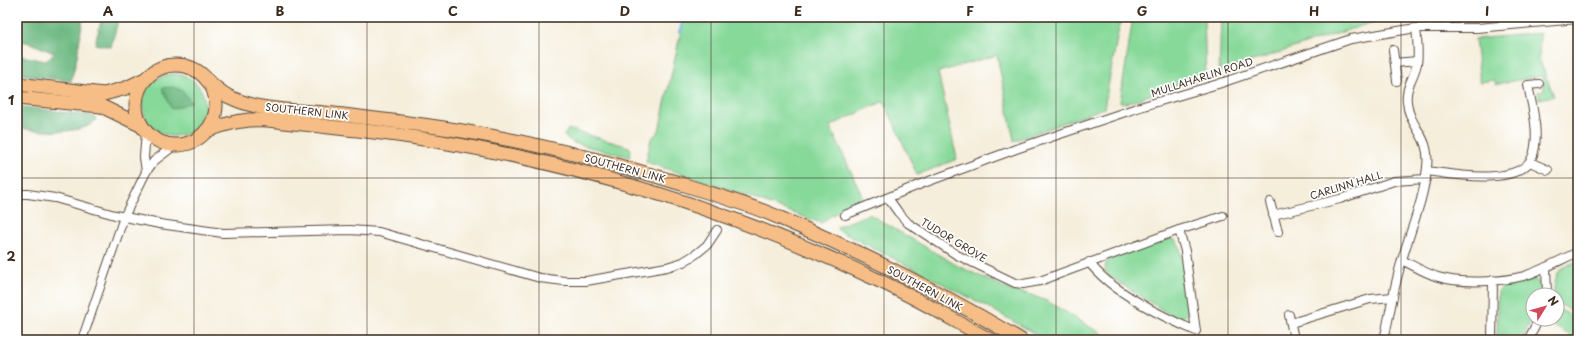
<svg xmlns="http://www.w3.org/2000/svg" width="1595" height="357" viewBox="0 0 1595 357" font-family="'Playpen Sans',sans-serif">
<style>
.green{fill:#87d99a;stroke:#61825c}
.forest{fill:#6db982;stroke:#547250}
.lines{fill:none;stroke-linecap:round;stroke-linejoin:round}
.stream{stroke:#79afe7;stroke-width:3}
.street-casing{stroke:#57473a;stroke-width:10}
.primary-casing{stroke:#57473a;stroke-width:15}
.street{stroke:#fff;stroke-width:8}
.primary{stroke:#f6be86;stroke-width:13}
.grid{fill:none;stroke:#3b2a1e;stroke-width:1;stroke-opacity:0.55}
.labels{text-anchor:middle;stroke-width:3.5;stroke-linejoin:round;paint-order:stroke}
.street-label{font-size:10px;fill:#3b2a1e;stroke:#fff}
.neatline{fill:none;stroke:#3b2a1e;stroke-width:1.5}
.grid-label{font-size:13px;text-anchor:middle;font-weight:bold;fill:#3b2a1e}
</style>
<rect width="100%" height="100%" fill="#fff"/>
<filter id="ink" filterUnits="userSpaceOnUse"><feTurbulence type="fractalNoise" baseFrequency=".025" numOctaves="2"/><feDisplacementMap in="SourceGraphic" scale="8" xChannelSelector="R" yChannelSelector="G"/><feConvolveMatrix kernelMatrix="1 2 1 2 8 2 1 2 1" color-interpolation-filters="sRGB"/></filter>
<filter id="wash" filterUnits="userSpaceOnUse"><feTurbulence type="fractalNoise" baseFrequency=".012" numOctaves="4" result="noise"/><feDisplacementMap in="SourceGraphic" scale="16" xChannelSelector="R" yChannelSelector="G"/><feGaussianBlur stdDeviation="0.9" result="paint"/><feColorMatrix in="noise" values="0 0 0 0 0 0 0 0 0 0 0 0 0 0 0 0 0 1.4 0 .05"/><feComposite in="paint" operator="in"/></filter>
<g filter="url(#wash)">
<rect width="100%" height="100%" fill="#f5eedb"/>
<g class="green">
<polygon points="684,17 1121,17 1104,108 1014,141 997,55 938,72 957,159 917,175 884,101 830,126 864,200 832,215 821,223 716,185 646,162 651,139 659,131"/>
<polygon points="1133,17 1204,17 1206,75 1127,103 1120,102"/>
<polygon points="1221,17 1382,17 1382,19 1219,72"/>
<polygon points="1540,33 1539,59 1554,96 1539,99 1538,92 1544,91 1542,76 1496,84 1495,80 1480,82 1475,39"/>
<circle cx="174" cy="105" r="31"/>
<polygon points="568,129 629,147 631,150 630,157 574,143 564,136"/>
<polygon points="869,214 958,266 1010,290 1028,294 1047,301 1112,340 1046,340 986,306 838,230 837,227"/>
<polygon points="1171,238 1176,241 1180,247 1189,308 1188,313 1183,317 1175,318 1109,276 1105,269 1106,263 1111,258"/>
<path d="M1578,261V321L1571,310L1557,303V295H1553C1557,271 1555,270 1578,261Z"/>
<path d="M1534,279C1541,283 1543,287 1541,295H1533V316L1522,340H1497L1498,291C1505,282 1522,280 1534,279Z"/>
<polygon points="1557,308 1570,315 1577,332 1576,339 1545,321 1546,319 1557,319"/>
</g>
<g class="forest">
<polygon points="17,17 83,17 77,57 71,81 17,74 17,55 46,61 54,53 30,43 17,40"/>
<polygon points="102,17 119,17 111,47 95,44"/>
<polygon points="173,87 183,91 191,102 172,109 162,88"/>
<path d="M17,106L94,116L96,120C83,136 35,132 17,127Z"/>
</g>
<g class="lines">
<polyline class="stream" points="680,32 684,17"/>
</g>
</g>
<g filter="url(#ink)">
<g class="lines">
<g class="street-casing">
<g id="street">
<polyline points="1445,28 1448,17"/>
<polyline points="1393,50 1397,81"/>
<polyline points="1395,63 1417,61"/>
<polyline points="1530,162 1548,170"/>
<path d="M1427,171C1451,174 1522,188 1533,155C1540,134 1532,106 1528,85L1539,84"/>
<polyline points="146,172 144,157 146,132"/>
<polyline points="17,194 28,194 55,198 115,215 160,224 223,233 350,230 379,232 540,278 564,281 586,281 667,267 683,262 696,254 707,245 717,230"/>
<polyline points="888,198 898,212 908,223 957,255 1015,283 1023,284 1040,281 1179,230 1223,216"/>
<polyline points="1270,202 1278,232"/>
<polyline points="845,215 921,184 1016,149 1140,107 1218,84 1351,39 1416,28 1477,28 1578,19"/>
<polyline points="1273,215 1340,199 1394,181 1426,179"/>
<path d="M1402,260C1414,266 1425,273 1438,277C1461,284 1501,282 1524,276C1543,270 1560,260 1578,252"/>
<path d="M1089,262C1110,291 1163,317 1196,331L1185,251L1179,230"/>
<polyline points="1546,267 1547,295"/>
<polyline points="1289,315 1294,339"/>
<polyline points="1291,323 1370,299 1393,297"/>
<polyline points="82,340 124,217 146,172 154,161 175,145"/>
<path d="M1384,340C1390,313 1394,286 1402,260C1411,228 1424,200 1427,167C1431,135 1409,128 1407,102C1405,88 1414,77 1417,64C1419,53 1417,39 1416,28"/>
<polyline points="1492,340 1493,280"/>
<polyline points="1528,340 1539,319"/>
</g>
</g>
<g class="primary-casing">
<g id="primary">
<circle cx="176" cy="105" r="40"/>
<path d="M206,79C215,87 223,95 234,99C262,111 294,110 324,113C357,116 390,121 423,125C511,137 597,158 682,184C715,195 749,204 780,218C863,253 944,294 1021,340"/>
<polyline points="17,84 104,94 126,88 147,78"/>
<polyline points="17,98 101,106 142,126"/>
<path d="M206,131C218,127 230,122 242,121C259,118 275,121 292,123C314,125 336,128 358,130C539,151 719,203 884,283C920,300 955,321 990,340"/>
</g>
</g>
<use href="#street" class="street"/>
<use href="#primary" class="primary"/>
</g>
</g>
<path class="grid" d="M194,17V340M367,17V340M539,17V340M711,17V340M884,17V340M1056,17V340M1228,17V340M1401,17V340M17,178H1578"/>
<g class="labels">
<g class="street-label">
<text transform="translate(1202 77) rotate(-18)" y="4">MULLAHARLIN ROAD</text>
<text transform="translate(307 111) rotate(6)" y="4">SOUTHERN LINK</text>
<text transform="translate(625 168) rotate(15)" y="4">SOUTHERN LINK</text>
<text transform="translate(1346 185) rotate(-17)" y="4">CARLINN HALL</text>
<text transform="translate(954 240) rotate(31)" y="4">TUDOR GROVE</text>
<text transform="translate(925 288) rotate(28)" y="4">SOUTHERN LINK</text>
</g>
</g>
<rect width="1595" height="357" fill="none" stroke="#fff" stroke-width="44"/>
<g transform="translate(1545 307) rotate(53)"><circle r="19" fill="#ffffff" stroke="#b1aaa5"/>
<path d="M0-3L7 15L0 10L-7 15Z" fill="#d1495b"/>
<text y="-6" font-size="11" font-weight="bold" text-anchor="middle" fill="#3b2a1e">N</text>
</g>
<rect x="22" y="22" width="1551" height="313" class="neatline"/>
<g class="grid-label">
<text x="108" y="16">A</text>
<text x="280" y="16">B</text>
<text x="453" y="16">C</text>
<text x="625" y="16">D</text>
<text x="798" y="16">E</text>
<text x="970" y="16">F</text>
<text x="1142" y="16">G</text>
<text x="1314" y="16">H</text>
<text x="1487" y="16">I</text>
<text x="11" y="105">1</text>
<text x="11" y="261">2</text>
</g>
</svg>
